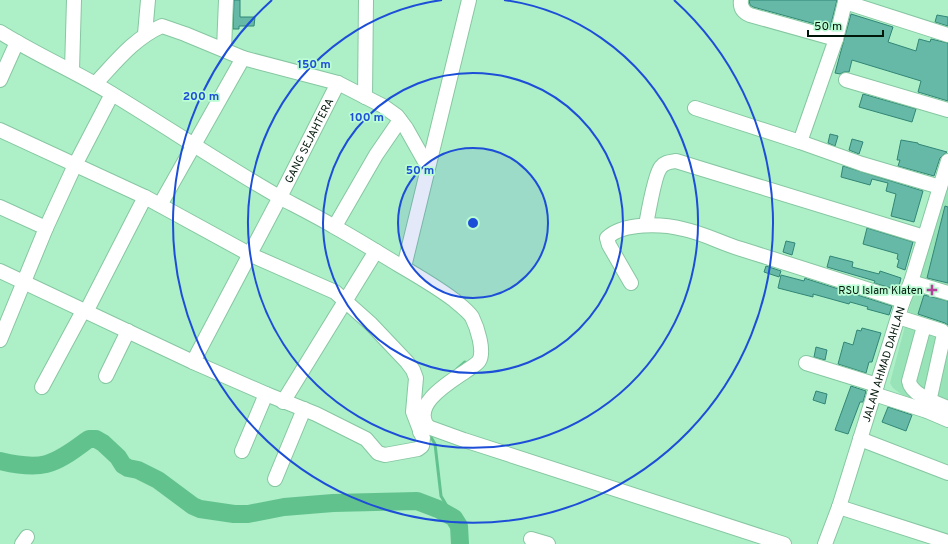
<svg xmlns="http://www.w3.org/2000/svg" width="948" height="544" viewBox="0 0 948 544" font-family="Overpass,sans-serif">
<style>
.built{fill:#99e3b8}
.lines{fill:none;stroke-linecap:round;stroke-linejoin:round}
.stream{stroke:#62c28e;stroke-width:3}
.river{stroke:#62c28e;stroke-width:18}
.building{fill:#66b9a7;stroke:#318676}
.minor-casing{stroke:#86c7a1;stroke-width:16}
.minor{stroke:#fff;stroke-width:14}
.ring{fill:none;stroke:#1d4ed8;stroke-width:2}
.poi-dot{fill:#b4419a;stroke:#bafcd4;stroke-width:1.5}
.labels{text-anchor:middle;stroke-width:3.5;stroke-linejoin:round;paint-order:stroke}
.street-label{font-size:11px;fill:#00170a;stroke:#bafcd4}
.poi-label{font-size:11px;fill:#00170a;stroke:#bafcd4;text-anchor:end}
.centre{fill:#1d4ed8;stroke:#bafcd4;stroke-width:2}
.ring-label{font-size:12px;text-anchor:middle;font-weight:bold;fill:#1d4ed8;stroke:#bafcd4;stroke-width:3.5;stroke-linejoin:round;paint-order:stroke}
</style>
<rect width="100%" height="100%" fill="#adefc7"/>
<polygon class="built" points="948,181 948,413 901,394 893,388 890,383 910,307"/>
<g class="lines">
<g class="stream">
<polyline points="457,369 465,362"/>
<polyline points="428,432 435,444 441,496 454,518"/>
</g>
<path class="river" d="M0,461C41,471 53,466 86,441L89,439H96L103,443L118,457L123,465L128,468L138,470L158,480L193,506L200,509L234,514H248L284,507L333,503L417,501L438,509L454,518L459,526L460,544"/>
</g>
<g class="building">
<polygon points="234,0 240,0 240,17 255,17 254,26 239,26 239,29 233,29"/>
<polygon points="749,0 837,0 830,28 753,7 750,5"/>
<polygon points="851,14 893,27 888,42 916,51 919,39 930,42 931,39 948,43 948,101 918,92 921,81 852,60 849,72 844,72 840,74 835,73"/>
<polygon points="937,15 948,17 948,26 935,22"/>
<polygon points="863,94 916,109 912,122 859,107"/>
<polygon points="830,134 838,136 835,146 828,143"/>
<polygon points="852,139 863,142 859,154 849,150"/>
<polygon points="901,140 918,143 918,144 947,152 943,155 940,158 934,176 898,166 900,160 897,160"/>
<polygon points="843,166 923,191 914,222 891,216 896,194 886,191 888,183 872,179 870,185 841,177"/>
<polygon points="945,206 948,207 948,283 927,278"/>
<polygon points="867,228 913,242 905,270 897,267 899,260 897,259 898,254 863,244"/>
<polygon points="786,241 795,243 792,255 783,252"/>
<polygon points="830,256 853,262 852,267 879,274 880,271 901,278 898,290 874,283 875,281 827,267"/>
<polygon points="766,266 781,271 779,277 764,272"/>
<polygon points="781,275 804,281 805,278 807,279 892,306 889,315 867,309 868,307 850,302 849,304 813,294 813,297 778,288"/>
<polygon points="924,295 948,301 948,325 945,323 918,314"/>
<polygon points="862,328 881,333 872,362 869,362 866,373 838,364 844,342 853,345 857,330 861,331"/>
<polygon points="816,347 827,350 825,360 814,357"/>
<polygon points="851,386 866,391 863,402 860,402 848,434 835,430"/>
<polygon points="816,391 827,394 825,404 813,400"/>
<polygon points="888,407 912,415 906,431 882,422"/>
</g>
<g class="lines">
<g class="minor-casing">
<g id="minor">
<path d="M741,0C740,7 743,12 750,15L836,39"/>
<polyline points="846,0 845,2 948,35"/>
<path d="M0,32C35,54 74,71 109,92C167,127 223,165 281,198C298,207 316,216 333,226C355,238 377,252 399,265C418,276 437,287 454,300C460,305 468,311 472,317C477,327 485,351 479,361C476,365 470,368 466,371C450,382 410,405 428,427"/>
<polyline points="145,34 148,0"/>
<polyline points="224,49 226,0"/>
<polyline points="72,70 74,0"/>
<polyline points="0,80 17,42"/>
<polyline points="846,80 948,110"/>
<path d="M95,84C115,63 134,38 162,26L185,34L243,58L338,83L383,106L397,116L406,128L428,167"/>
<polyline points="365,97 366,0"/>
<polyline points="695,108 800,142 862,164 940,187"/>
<polyline points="0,130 145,197 251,255 335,292 371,324 407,362 413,370 416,378 413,412 423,438 422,446 418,449 385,455 378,453 366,439 316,414 266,394 193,362 0,271"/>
<polyline points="800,142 836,39 845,2"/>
<polyline points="160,205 243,58"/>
<polyline points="0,207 46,228"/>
<path d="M646,225C648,214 655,173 661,167C665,162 670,162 676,161L924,237"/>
<polyline points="335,226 376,155 400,120"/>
<polyline points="404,267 469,0"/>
<polyline points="911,282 948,293"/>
<path d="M631,283L609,245L607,238C623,222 663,224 683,229C703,233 721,243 741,249C795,266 849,283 903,301"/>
<polyline points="86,312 145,197"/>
<polyline points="898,317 942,331 944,334 927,411"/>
<path d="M924,326L909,381C911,395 936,403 948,408"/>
<polyline points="0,340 46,228 75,165 112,94"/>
<path id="s1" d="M193,362L280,197L338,83"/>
<polyline points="806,363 877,385"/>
<polyline points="106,376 128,331"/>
<polyline points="42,387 83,311"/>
<polyline points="874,394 927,411 948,420"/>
<polyline points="283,402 376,251"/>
<polyline points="420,432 428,427 464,440 784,544"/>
<polyline points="860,439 948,473"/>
<polyline points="242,451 266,394"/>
<polyline points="275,479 304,409"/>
<polyline points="839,507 948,542"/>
<polyline points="531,539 548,544"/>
<polyline points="22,544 27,537"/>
<path id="s2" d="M825,544L839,507L903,301L911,282L948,161"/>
</g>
</g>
<use href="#minor" class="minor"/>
</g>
<circle cx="473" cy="223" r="75" fill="#1d4ed8" fill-opacity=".12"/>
<g class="ring">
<circle cx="473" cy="223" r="75"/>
<circle cx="473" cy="223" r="150"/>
<path d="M504 0A225 225 0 1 1 442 0"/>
<path d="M674 0A300 300 0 1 1 272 0"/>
</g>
<path class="poi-dot" d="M930 284h4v4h4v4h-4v4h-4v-4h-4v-4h4z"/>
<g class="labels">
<g class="street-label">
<text dy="4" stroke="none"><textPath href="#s1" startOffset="250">GANG SEJAHTERA</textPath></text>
<text dy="4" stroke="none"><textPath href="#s2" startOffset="189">JALAN AHMAD DAHLAN</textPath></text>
</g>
<g class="poi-label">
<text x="923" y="294">RSU Islam Klaten</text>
</g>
</g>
<circle cx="473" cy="223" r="6" class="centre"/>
<g class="ring-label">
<text x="314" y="68">150 m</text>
<text x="201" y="100">200 m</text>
<text x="367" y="121">100 m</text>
<text x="420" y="174">50 m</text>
</g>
<path d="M808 30v6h75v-6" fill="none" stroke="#00170a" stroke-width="2"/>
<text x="814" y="30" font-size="12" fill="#00170a" stroke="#bafcd4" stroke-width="3" paint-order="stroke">50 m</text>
</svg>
